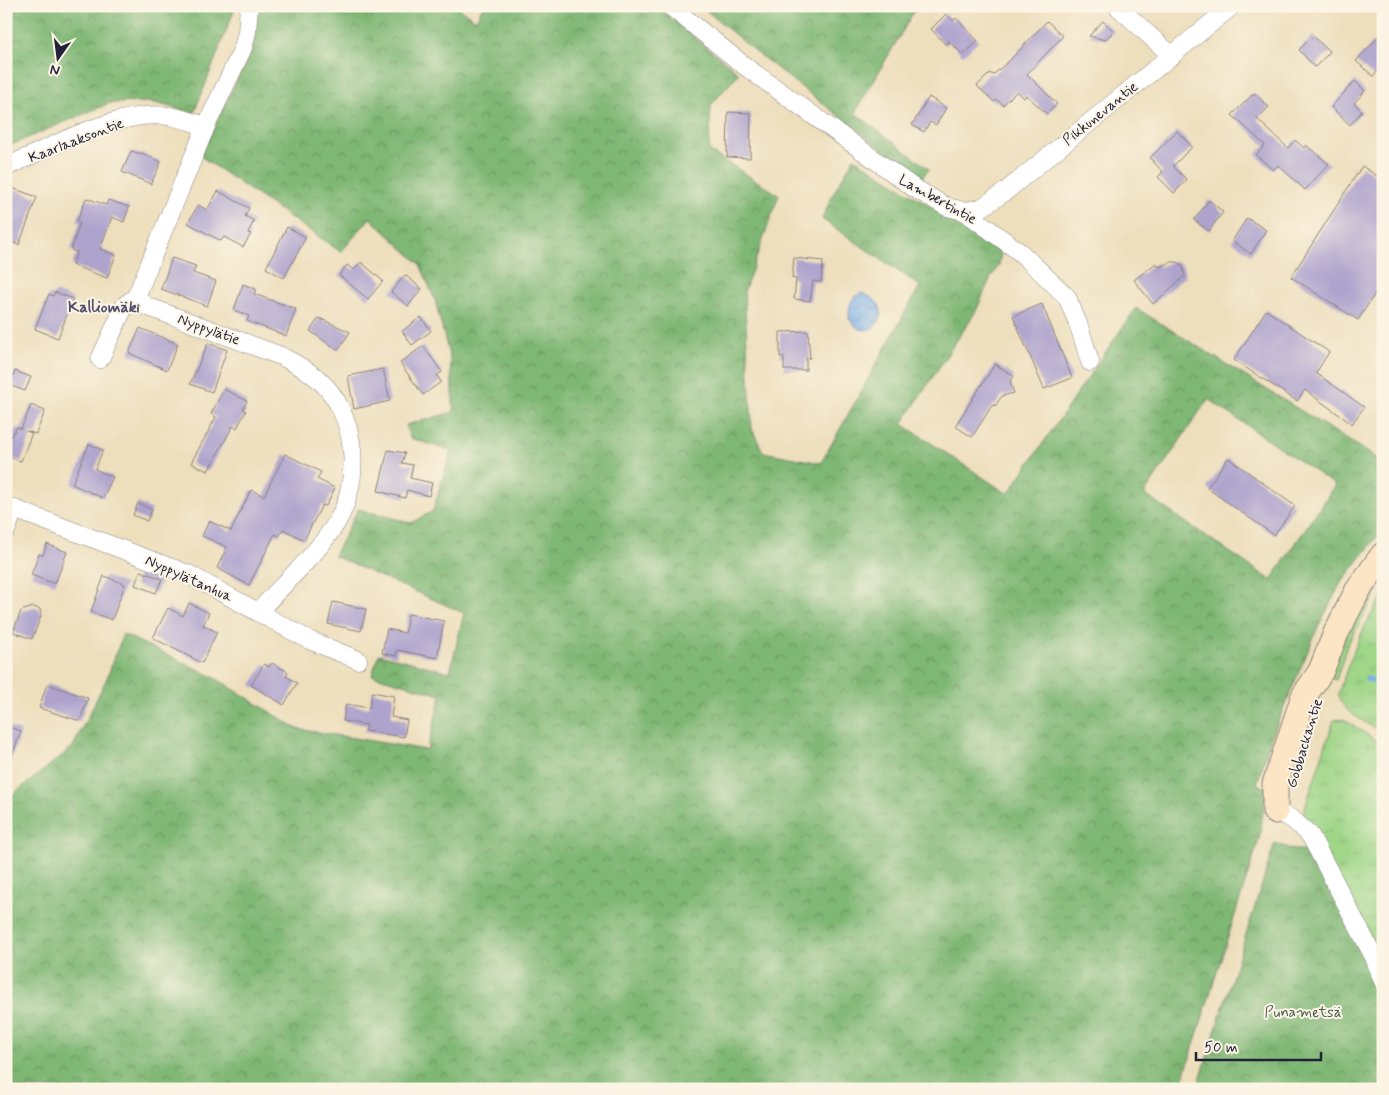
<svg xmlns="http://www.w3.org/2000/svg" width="1389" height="1095" viewBox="0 0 1389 1095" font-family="Mynerve,sans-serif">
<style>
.grass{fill:url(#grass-tufts);stroke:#607c62}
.forest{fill:url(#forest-crowns);stroke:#506c58;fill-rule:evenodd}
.water{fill:url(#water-waves);stroke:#4e6891}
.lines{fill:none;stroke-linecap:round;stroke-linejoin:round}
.stream{stroke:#79aee7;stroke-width:5}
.building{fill:#ada3cd}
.street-casing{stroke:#88807c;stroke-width:19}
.secondary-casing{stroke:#88807c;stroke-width:27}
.street{stroke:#fff;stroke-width:18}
.secondary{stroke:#fce5c4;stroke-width:25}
.labels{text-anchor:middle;stroke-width:4;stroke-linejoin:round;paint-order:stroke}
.street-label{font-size:15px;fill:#22223b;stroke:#fcf5e5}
.park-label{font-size:15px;fill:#485852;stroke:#fcf5e5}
.neighbourhood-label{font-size:16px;font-weight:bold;fill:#534f6e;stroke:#fcf5e5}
</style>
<defs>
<pattern id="grass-tufts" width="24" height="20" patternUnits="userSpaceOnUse" patternTransform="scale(1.25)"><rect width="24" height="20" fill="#9fd688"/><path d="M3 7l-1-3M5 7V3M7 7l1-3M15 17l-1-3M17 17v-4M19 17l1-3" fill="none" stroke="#89b776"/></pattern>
<pattern id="forest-crowns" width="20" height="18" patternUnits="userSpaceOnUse" patternTransform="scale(1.25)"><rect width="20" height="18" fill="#7fb774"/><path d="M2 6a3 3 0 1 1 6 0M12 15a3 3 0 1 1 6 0" fill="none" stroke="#689460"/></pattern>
<pattern id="water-waves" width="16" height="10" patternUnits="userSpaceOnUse" patternTransform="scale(1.25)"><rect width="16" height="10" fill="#79aee7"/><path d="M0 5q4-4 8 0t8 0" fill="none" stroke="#638dbc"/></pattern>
</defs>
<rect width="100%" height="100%" fill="#fcf5e5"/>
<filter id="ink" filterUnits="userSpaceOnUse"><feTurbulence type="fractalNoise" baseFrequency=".02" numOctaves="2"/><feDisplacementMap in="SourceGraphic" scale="10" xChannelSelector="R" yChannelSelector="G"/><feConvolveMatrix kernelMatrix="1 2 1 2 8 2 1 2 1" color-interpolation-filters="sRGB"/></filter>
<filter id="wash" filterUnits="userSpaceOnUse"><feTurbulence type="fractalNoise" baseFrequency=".0096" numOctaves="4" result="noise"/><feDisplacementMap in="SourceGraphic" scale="20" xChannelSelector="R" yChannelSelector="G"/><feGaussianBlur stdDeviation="1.12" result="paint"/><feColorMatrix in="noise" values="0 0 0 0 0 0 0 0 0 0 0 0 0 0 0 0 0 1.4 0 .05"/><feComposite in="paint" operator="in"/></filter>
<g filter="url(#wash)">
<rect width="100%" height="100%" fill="#eddebc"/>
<g class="grass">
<polygon points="1383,570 1383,581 1347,645 1336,680 1331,678 1335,656"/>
<path d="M1383,596V733C1368,723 1342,713 1338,694C1350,660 1362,626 1383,596Z"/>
<polygon points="1343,719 1383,745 1383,951 1376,946 1302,816 1334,720"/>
</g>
<g class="forest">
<polygon points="6,6 236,6 194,113 151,102 110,103 6,147"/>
<path d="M255,6H456L476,20L483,6H656L739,73L711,105L709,151L779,195L744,292L752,429L763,452L821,463L920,286L822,219L833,194L854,158L1001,251L999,265L990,279L976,311L902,424L1008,494L1136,308L1383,462V529L1341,583L1318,627L1271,738L1257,784L1267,788L1259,839L1180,1089H6V800L73,747L107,678L123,634L212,676L298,729L427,750L441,695L372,675L379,654L450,672L464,613L334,556L358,509L411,523L433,511L451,451L410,438L406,425L454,412L450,359L435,300L420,264L370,218L341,252L200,156L253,47C256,34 254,20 255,6ZM1208,399L1335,485L1271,580L1144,494Z"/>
<polygon points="701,6 917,6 855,113 929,169 921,179 757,53"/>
<polygon points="1275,843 1294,850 1310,850 1366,952 1383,1010 1383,1089 1197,1089"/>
</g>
<path class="water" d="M861,293C898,304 876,338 858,328C855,326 852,322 849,319C849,306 849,300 861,293Z"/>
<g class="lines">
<polyline class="stream" points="1367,679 1383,684"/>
</g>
<g id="blocks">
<g class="building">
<polygon points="946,14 953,21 956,18 978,41 963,55 949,41 946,45 931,29"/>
<polygon points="1047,21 1063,36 1027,74 1057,104 1047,114 1026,95 1024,98 1017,91 1003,105 997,100 994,102 977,86 990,73 993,75 1011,59"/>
<polygon points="1103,21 1114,31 1105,40 1089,36"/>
<polygon points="1383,32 1383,65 1373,76 1356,61"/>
<polygon points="1313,36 1330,52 1315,67 1299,50"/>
<polygon points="1355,81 1365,91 1354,103 1362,111 1350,125 1331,107"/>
<polygon points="1254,93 1269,107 1257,119 1288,148 1295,140 1304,148 1306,145 1329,164 1305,190 1278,165 1273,170 1256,155 1265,145 1232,115"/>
<polygon points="929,97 946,108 936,125 930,122 924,132 912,125"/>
<polygon points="728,112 751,113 750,158 727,157"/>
<polygon points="1177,131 1192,147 1173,166 1187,180 1174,193 1158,177 1163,172 1150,158"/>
<polygon points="131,151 141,154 142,153 161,162 151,184 122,172"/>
<polygon points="1362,166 1383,180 1383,281 1358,320 1291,277"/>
<polygon points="12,188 37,197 19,245 6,240 6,191 10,192"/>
<polygon points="218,191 249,208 245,216 254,221 248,233 251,234 243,247 224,237 221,241 188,223 198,205 207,210"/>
<polygon points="86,198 106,205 108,200 129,207 124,222 112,217 100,249 116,255 107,278 72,265 77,252 71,250 80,222 77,221"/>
<polygon points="1209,200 1223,212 1209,231 1194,220"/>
<polygon points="1247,218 1266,230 1251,254 1232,241"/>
<polygon points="287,227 306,237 284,278 266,268"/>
<polygon points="172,258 196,266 193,273 216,281 207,306 161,289"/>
<polygon points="794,258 823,261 821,282 813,281 810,301 794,299 796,279 792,278"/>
<polygon points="361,262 383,281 368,299 339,275 347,265 354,270"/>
<polygon points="1171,262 1178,262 1183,267 1185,276 1153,304 1134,280 1156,263 1159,267"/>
<polygon points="405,275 422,289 408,306 391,292"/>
<polygon points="243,284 256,289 254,294 296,309 286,336 247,321 249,316 234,310"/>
<polygon points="55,292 73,299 58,338 35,329 49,294 53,296"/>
<polygon points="1042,304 1072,378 1044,389 1013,316"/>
<polygon points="1266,310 1329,352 1316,373 1364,407 1352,424 1305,390 1297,401 1234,360"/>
<polygon points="421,317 431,331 412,345 402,331"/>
<polygon points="319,318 350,332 338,350 310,331"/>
<polygon points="140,328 178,344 167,370 129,353"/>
<polygon points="808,331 810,358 806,358 806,370 784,370 784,357 780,357 780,332"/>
<polygon points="208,343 227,350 212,392 190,384"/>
<polygon points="423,346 442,372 437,375 441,382 423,395 400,363"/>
<polygon points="995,364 1014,376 1010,382 1014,393 1002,396 995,406 993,404 972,437 955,426"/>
<polygon points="383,369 390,401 354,409 348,376"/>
<polygon points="15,371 31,377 25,391 9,385"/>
<polygon points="224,389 247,401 243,409 246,411 237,428 233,426 208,471 191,463 216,417 211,414"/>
<polygon points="31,405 45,411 36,434 26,431 32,433 21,461 6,456 6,444 17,427 21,429"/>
<polygon points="89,444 103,450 95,469 113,477 103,498 72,484"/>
<polygon points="388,450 405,453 402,463 413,465 410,478 432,483 429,496 407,490 405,498 378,491"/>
<polygon points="285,454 321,472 317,479 335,488 326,506 322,505 304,540 283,529 279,536 275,534 249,585 217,568 227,547 202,536 209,521 231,531 251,490 264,496"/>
<polygon points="1228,458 1295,506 1274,535 1207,488"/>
<polygon points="138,503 152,510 147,521 133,515"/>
<polygon points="47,544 67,552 55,584 31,575 39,554 43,555"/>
<polygon points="140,571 162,579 156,593 135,585"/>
<polygon points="104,576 125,584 112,620 91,612"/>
<polygon points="333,602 366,609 361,631 328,624"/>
<polygon points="189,603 209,613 203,625 217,632 202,663 153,638 168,608 183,616"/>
<polygon points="33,607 40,609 41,616 32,639 13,632 21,611"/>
<polygon points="408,614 444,621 437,658 397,650 396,656 382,653 387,629 405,633"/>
<polygon points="272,663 288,672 286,676 297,683 284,705 251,685 264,664 269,667"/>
<polygon points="47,684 88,698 80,721 39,708"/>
<polygon points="372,692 394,696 391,717 407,720 404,737 365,731 367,725 343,721 346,704 369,708"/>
<polygon points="6,726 21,731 8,767 6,767"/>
</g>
</g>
</g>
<g filter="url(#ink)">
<use href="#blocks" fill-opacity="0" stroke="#88807c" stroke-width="1"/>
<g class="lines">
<g class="street-casing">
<g id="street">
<path d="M249,6L247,32L243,48L206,126L136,297L146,306L281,356C294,363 306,369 317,378C359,414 363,485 333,528C313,558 283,584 259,611"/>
<polyline points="670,6 746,67 914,188 947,207 964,211 1021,253 1067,297 1079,326 1090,362"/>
<polyline points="1117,6 1172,56"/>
<path d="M6,167C52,147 118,109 169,116C181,118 194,123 206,126"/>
<polyline points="964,211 981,208 1006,191 1232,6"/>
<polyline points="100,359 125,305 136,297"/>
<polyline points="6,506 188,574 309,640 358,660"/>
<polyline points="6,531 14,509"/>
<polyline points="1275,811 1292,819 1310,835 1374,957 1383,981"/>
</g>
</g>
<g class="secondary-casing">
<polyline id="secondary" points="1275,811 1275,784 1304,696 1321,671 1336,633 1358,590 1383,555"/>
</g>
<use href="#street" class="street"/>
<use href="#secondary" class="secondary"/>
</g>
</g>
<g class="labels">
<g class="street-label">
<text transform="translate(1100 113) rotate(-39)" y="5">Pikkunevantie</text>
<text transform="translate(76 140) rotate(-21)" y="5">Kaarlaaksontie</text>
<text transform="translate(938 199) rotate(29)" y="5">Lambertintie</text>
<text transform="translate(209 329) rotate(20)" y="5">Nyppylätie</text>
<text transform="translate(189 578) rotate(24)" y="5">Nyppylätanhua</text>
<text transform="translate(1304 743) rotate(-73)" y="5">Gobbackantie</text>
</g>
<g class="park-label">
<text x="1303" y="1017">Punametsä</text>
</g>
<g class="neighbourhood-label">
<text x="104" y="312">Kalliomäki</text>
</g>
</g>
<rect width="1389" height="1095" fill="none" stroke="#fcf5e5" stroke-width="25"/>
<g transform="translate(58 58) rotate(194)" stroke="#fcf5e5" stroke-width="4" paint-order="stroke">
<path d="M0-4L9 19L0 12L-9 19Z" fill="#22223b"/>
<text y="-8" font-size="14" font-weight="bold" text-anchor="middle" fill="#22223b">N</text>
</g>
<path d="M1196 1052v8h125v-8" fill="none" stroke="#22223b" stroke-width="2.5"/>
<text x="1204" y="1052" font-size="15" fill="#22223b" stroke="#fcf5e5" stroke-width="4" paint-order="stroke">50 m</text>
</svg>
